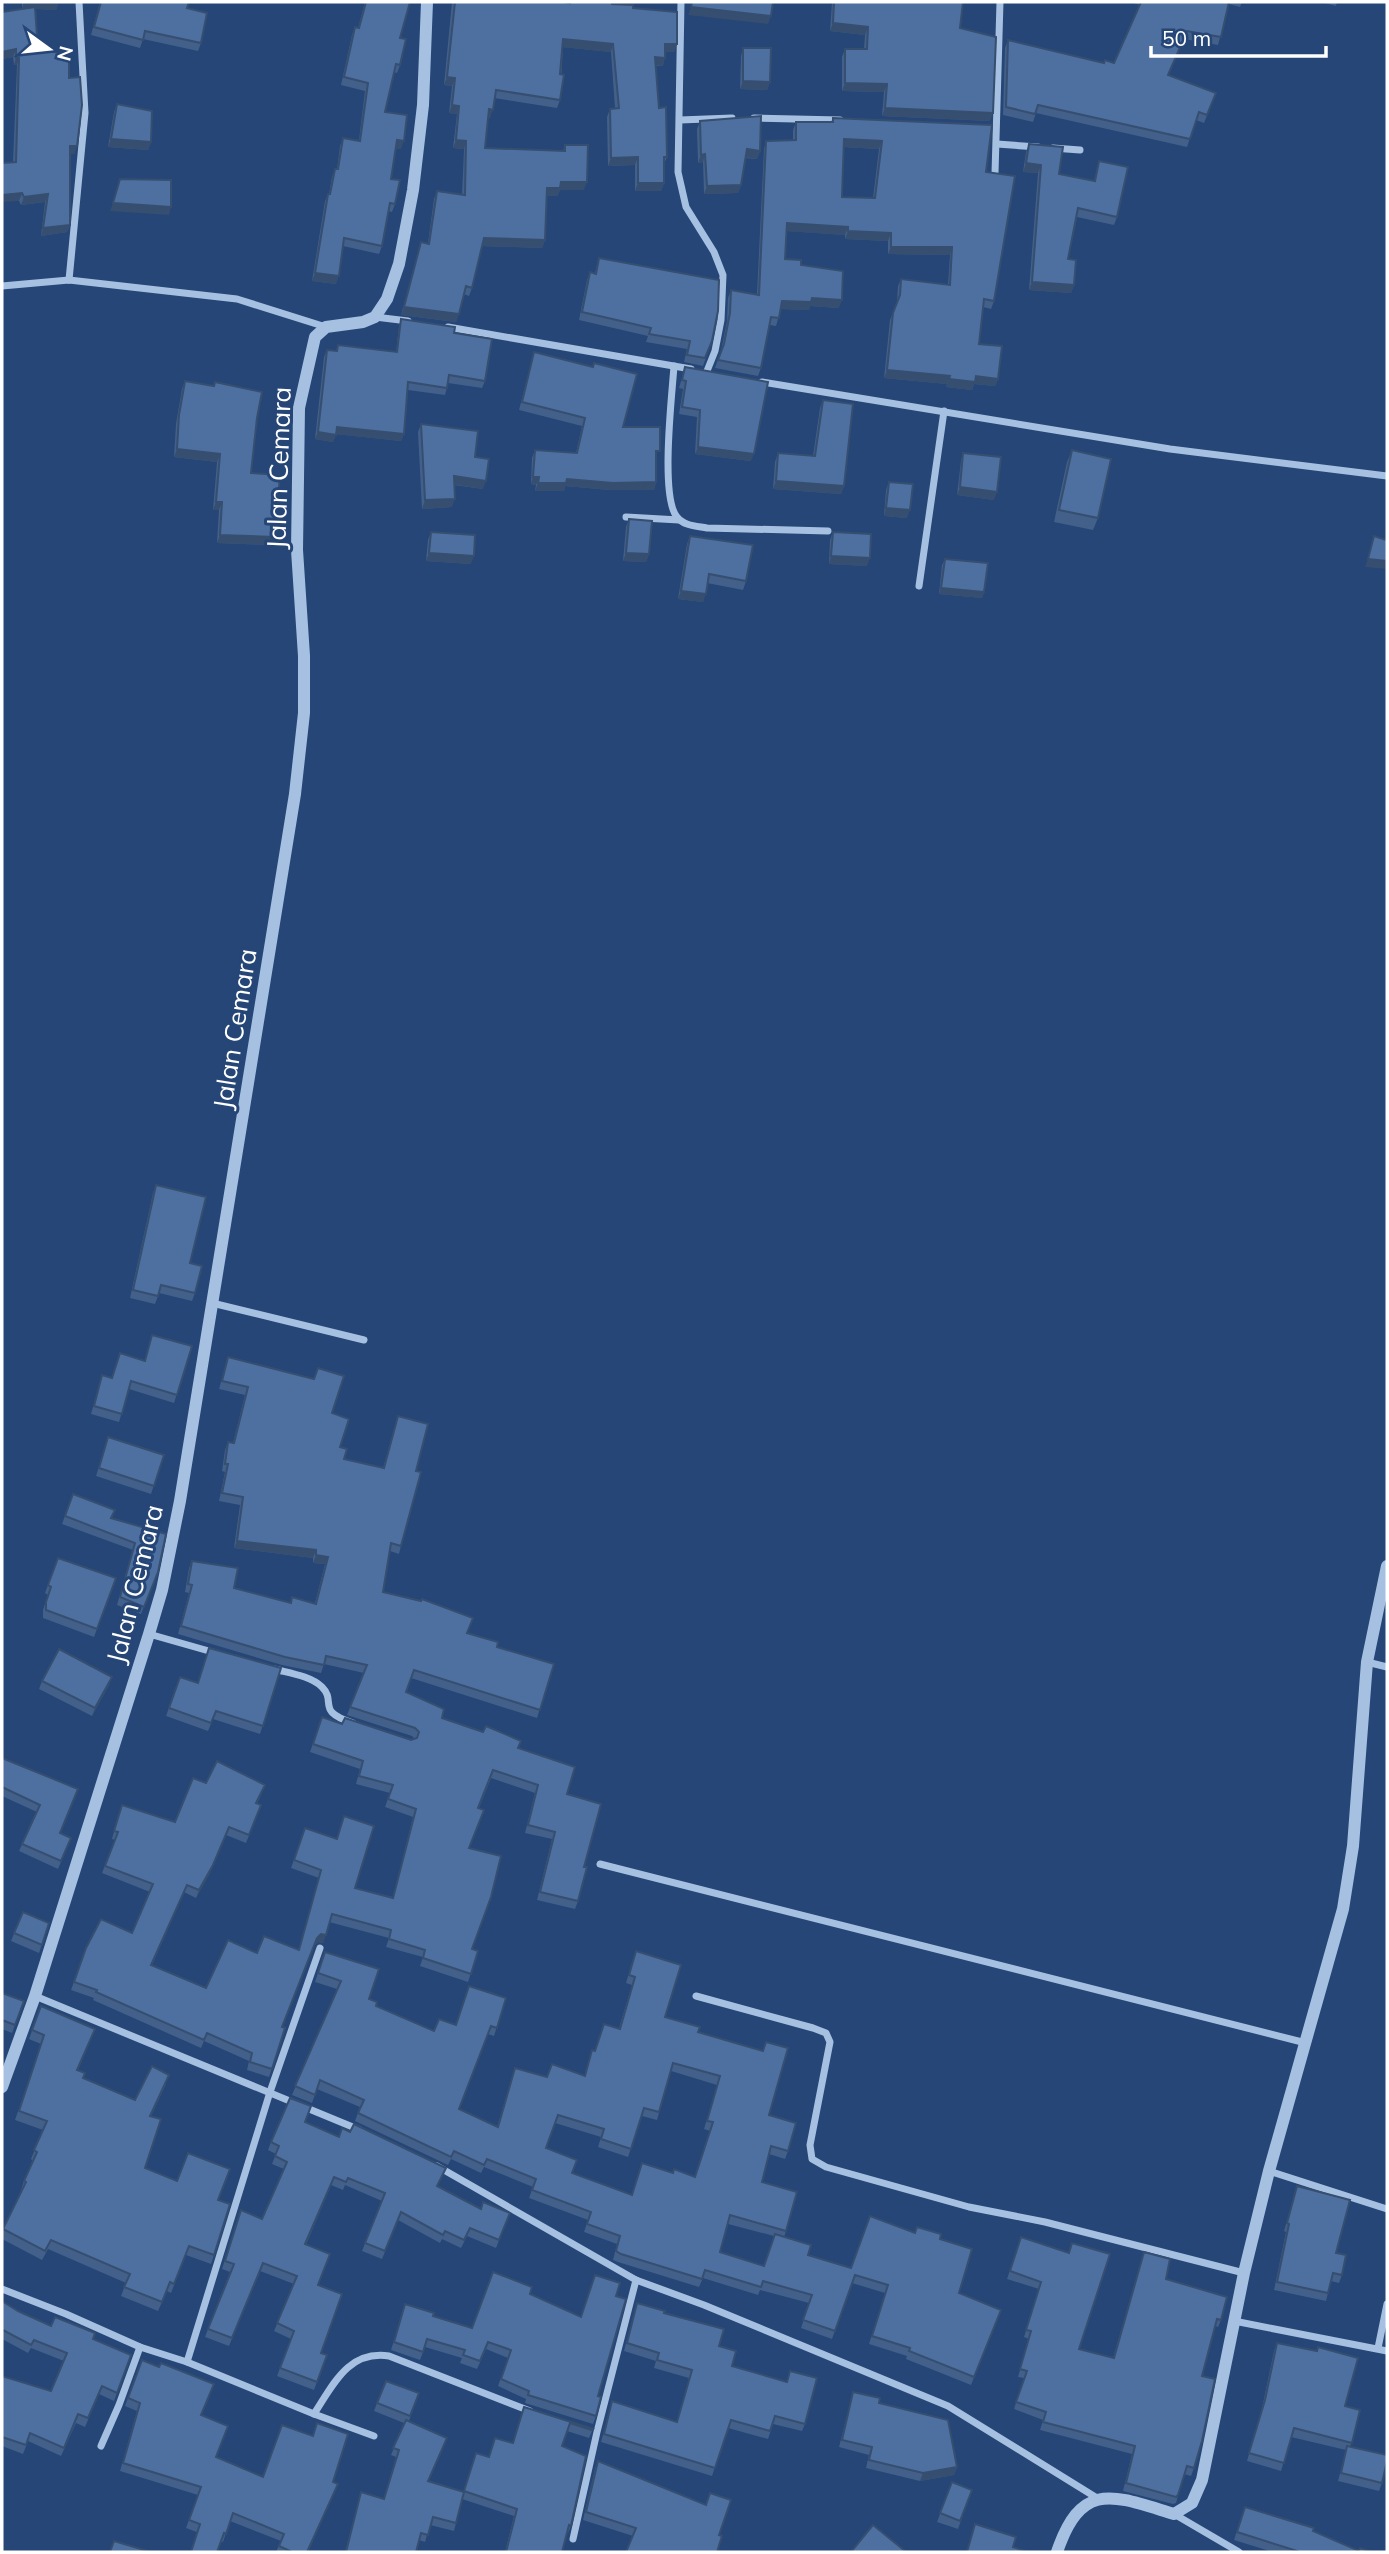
<svg xmlns="http://www.w3.org/2000/svg" width="1389" height="2554" viewBox="0 0 1389 2554" font-family="Mulish,sans-serif">
<style>
.lines{fill:none;stroke-linecap:round;stroke-linejoin:round}
.minor{stroke:#a6c0e2;stroke-width:7}
.tertiary{stroke:#a6c0e2;stroke-width:12}
.wall{fill:#42608a;fill-rule:evenodd}
.shaded-wall{fill:#364e70}
.building{fill:#4d70a0;stroke:#364e70;stroke-width:2;fill-rule:evenodd}
.labels{text-anchor:middle;stroke-width:6;stroke-linejoin:round;paint-order:stroke}
.street-label{font-size:26px;fill:#fff;stroke:#254676}
</style>
<rect width="100%" height="100%" fill="#254676"/>
<g class="lines">
<g class="minor">
<polyline points="681,2 678,172 686,207 714,252 723,275 721,320 715,351 707,371"/>
<polyline points="754,118 840,120"/>
<polyline points="680,120 732,118"/>
<polyline points="997,144 1038,147"/>
<polyline points="1053,148 1080,150"/>
<polyline points="995,173 1000,2"/>
<polyline points="69,280 85,113 79,2"/>
<polyline points="2,286 69,280 237,299 326,327"/>
<polyline points="375,317 408,321"/>
<polyline points="448,327 691,369"/>
<path d="M674,366C672,395 660,497 677,517C684,526 696,526 707,528L828,531"/>
<polyline points="762,382 1170,449 1387,476"/>
<polyline points="626,517 679,520"/>
<polyline points="919,586 944,411"/>
<polyline points="212,1303 364,1340"/>
<polyline points="149,1634 216,1653"/>
<polyline points="1367,1662 1387,1667"/>
<path d="M274,1669C289,1673 311,1676 322,1687C337,1702 315,1711 353,1723"/>
<polyline points="600,1864 1306,2043"/>
<polyline points="35,1996 360,2130"/>
<polyline points="696,1996 813,2028 826,2033 830,2042 810,2145 812,2159 826,2167 969,2207 1045,2222 1244,2273"/>
<polyline points="437,2166 636,2280 704,2305 948,2406 1097,2498"/>
<polyline points="1269,2171 1387,2209"/>
<polyline points="2,2289 66,2314 140,2347 187,2362 314,2414 374,2436"/>
<polyline points="1234,2321 1387,2351"/>
<polyline points="1378,2348 1387,2304"/>
<polyline points="187,2362 270,2092 320,1948"/>
<path d="M314,2414C333,2385 348,2350 389,2356L530,2411"/>
<polyline points="101,2446 119,2405 140,2347"/>
<polyline points="1174,2514 1239,2552"/>
<polyline points="573,2539 597,2432 636,2280"/>
</g>
<g class="tertiary">
<polyline points="2,2087 35,1996 149,1634 162,1590 180,1501 295,794 304,713 304,656 297,550 299,408 315,337 326,327 363,322 375,317 387,299 399,264 413,190 423,105 427,2"/>
<path d="M1057,2552C1082,2479 1114,2496 1174,2514L1192,2503L1202,2480L1244,2273L1269,2171L1343,1909L1353,1846L1367,1662L1387,1566"/>
</g>
</g>
<g class="wall">
<polygon points="22,2 59,2 56,10 36,9 38,50 69,78 77,146 74,154 70,153 70,225 67,232 41,236 45,202 21,205 19,201 13,162 17,65 14,65 13,57 2,59 2,12 25,8 22,8"/>
<polygon points="100,2 189,2 187,8 201,43 198,51 143,39 140,48 91,35"/>
<polygon points="365,2 410,2 400,38 400,65 397,73 394,72 385,112 401,149 395,148 391,179 395,204 392,212 389,211 382,246 379,254 343,246 336,284 312,281 325,201 328,194 329,194 332,177 335,169 337,169 340,146 343,138 359,140 365,91 341,85 352,35 355,27 358,28"/>
<polygon points="452,2 612,2 612,4 633,8 677,44 674,52 665,52 663,66 656,66 659,108 667,157 664,164 664,183 661,191 635,191 635,165 608,166 607,117 610,109 615,108 611,52 563,47 560,100 557,108 494,98 490,118 488,118 485,148 563,151 565,145 584,190 560,190 557,196 547,196 545,240 542,248 482,246 472,288 469,296 464,294 456,322 401,315 421,242 428,243 434,199 437,191 462,195 464,149 453,148 457,114 449,113 452,86 444,85"/>
<polygon points="832,2 963,2 960,28 990,121 882,116 884,92 842,91 842,57 845,49 864,49 865,35 830,31"/>
<polygon points="1130,2 1242,2 1240,7 1229,4 1218,45 1184,39 1168,75 1216,93 1204,123 1196,120 1187,147 1036,113 1033,122 1003,115 1005,48 1008,40 1104,63 1114,63 1140,5"/>
<polygon points="1321,2 1337,2 1336,6"/>
<polygon points="743,48 770,82 767,90 740,89 741,56"/>
<polygon points="117,104 151,142 148,150 108,147 114,112"/>
<path d="M833,118L986,172L994,301L991,309L983,307L979,344L998,379L995,386L974,384L972,390L946,387L947,384L884,378L890,320L897,302L898,286L901,279L948,285L950,255L888,254V241L845,239V235L787,231L785,259L801,265L839,308L810,306L809,310L781,309L776,326L770,325L761,368L758,376L715,368L721,351L727,321L728,298L731,290L757,294L764,149L766,141H793V130L796,122H831ZM844,147L879,149L873,198L842,197Z"/>
<polygon points="700,121 760,151 757,159 745,158 741,185 738,193 704,194 703,162 698,163 697,129"/>
<polygon points="1029,144 1059,174 1094,181 1099,161 1117,217 1114,225 1077,217 1068,259 1074,285 1071,293 1029,290 1038,173 1023,172 1026,152"/>
<polygon points="599,258 712,341 703,366 684,362 687,349 646,342 648,336 579,320 587,280 590,272 595,273"/>
<polygon points="401,319 454,333 485,381 482,388 448,383 445,395 408,390 404,434 401,441 336,434 333,442 315,439 324,357 327,350 336,351 338,345 396,352 399,327"/>
<polygon points="534,352 623,427 657,459 656,459 656,482 654,490 610,490 565,486 564,491 535,491 536,485 531,484 532,458 535,450 576,453 582,426 519,410"/>
<polygon points="685,367 751,461 695,454 697,417 679,414 683,389 679,388"/>
<polygon points="185,381 213,386 215,382 257,418 251,473 272,545 217,543 219,510 213,510 217,462 174,457 176,424 182,389"/>
<polygon points="823,400 844,486 841,494 773,489 775,462 778,453 813,456 820,408"/>
<polygon points="421,424 475,457 483,489 454,485 452,507 422,509 418,432"/>
<polygon points="1072,450 1098,518 1093,530 1054,522 1067,462"/>
<polygon points="963,453 994,500 957,495 961,461"/>
<polygon points="889,482 907,518 884,516 886,490"/>
<polygon points="629,519 649,554 646,562 623,561 626,527"/>
<polygon points="431,532 471,564 426,561 428,540"/>
<polygon points="833,532 867,566 829,564 830,540"/>
<polygon points="690,536 746,581 743,590 707,583 703,602 678,599 687,544"/>
<polygon points="945,559 984,592 982,598 939,594 942,565"/>
<polygon points="156,1185 190,1263 195,1293 192,1301 159,1293 155,1304 130,1298 153,1193"/>
<polygon points="152,1335 192,1346 174,1403 129,1389 119,1422 91,1414 102,1375 112,1378 145,1360"/>
<polygon points="228,1357 332,1413 344,1459 383,1468 398,1416 416,1471 401,1546 399,1554 390,1551 383,1592 497,1647 554,1664 537,1718 411,1678 406,1692 442,1718 518,1748 567,1794 584,1867 578,1901 575,1909 537,1900 552,1839 525,1833 535,1793 491,1778 479,1808 469,1848 472,1949 478,1951 468,1982 420,1966 423,1957 386,1947 389,1938 329,1922 323,1943 318,1942 314,1946 282,2028 285,2028 269,2077 247,2070 249,2061 204,2041 201,2048 93,2000 94,1998 71,1990 86,1948 132,1933 150,1892 102,1873 115,1840 112,1839 119,1813 175,1822 206,1783 262,1793 257,1804 261,1805 246,1843 226,1835 210,1873 196,1898 184,1892 152,1965 206,1988 257,1953 299,1950 319,1878 291,1868 305,1828 355,1888 393,1897 413,1817 385,1807 390,1793 356,1784 360,1769 310,1752 322,1717 342,1724 411,1740 415,1739 412,1736 347,1715 364,1673 324,1664 321,1673 282,1665 178,1634 189,1593 185,1592 189,1568 192,1561 234,1588 290,1603 315,1603 325,1564 313,1563 313,1558 234,1548 240,1505 219,1501 225,1472 222,1471 225,1450 228,1442 233,1443 245,1395 219,1389"/>
<polygon points="108,1437 164,1455 151,1494 96,1476"/>
<polygon points="73,1494 111,1518 166,1534 158,1572 141,1614 117,1605 133,1550 62,1524"/>
<polygon points="58,1558 116,1578 94,1637 43,1618 43,1610 48,1595 45,1593"/>
<polygon points="281,1668 260,1734 213,1719 208,1731 166,1716 180,1677 197,1683"/>
<polygon points="112,1677 109,1685 92,1716 39,1689 42,1681"/>
<polygon points="2,1758 78,1789 60,1833 68,1845 58,1869 19,1851 37,1812 2,1796"/>
<polygon points="23,1912 49,1923 39,1953 11,1941"/>
<path d="M325,1952L376,2006L434,2031L456,2025L506,1998L494,2036L488,2034L459,2109L497,2127L515,2068L547,2077L585,2076L592,2050H595L619,2028L632,1985L626,1983L633,1959L665,2017L698,2032L763,2051L766,2042L769,2115L788,2151L785,2159L769,2154L762,2182L786,2231L784,2237L808,2255L851,2268L915,2233L940,2239L959,2293L1001,2310L971,2385L906,2359L907,2356L869,2344L885,2293L852,2283L832,2339L801,2328L809,2303L760,2290L758,2295L703,2278L699,2287L618,2262L613,2260L617,2244L584,2232L588,2220L529,2198L533,2187L484,2167L481,2173L451,2159L448,2165L355,2121L360,2107L317,2089L312,2103L292,2095L337,1989L315,1982ZM671,2071L717,2085L704,2129L710,2131L695,2177L673,2173L631,2195L572,2173L546,2148L555,2123L601,2137L598,2147L628,2157L642,2116L657,2120ZM728,2224L774,2236L764,2266L720,2252Z"/>
<polygon points="2,1993 24,2001 12,2033 2,2029"/>
<polygon points="41,2006 95,2029 78,2070 83,2078 135,2100 166,2084 151,2116 145,2168 218,2200 214,2255 211,2264 186,2255 171,2293 167,2291 158,2311 121,2296 126,2283 48,2249 42,2260 2,2239 3,2229 22,2191 21,2190 24,2181 33,2161 31,2159 43,2130 15,2120 41,2044 29,2039"/>
<polygon points="305,2123 339,2137 446,2168 438,2186 481,2209 510,2213 496,2248 467,2236 461,2248 442,2239 440,2243 398,2220 382,2259 362,2251 382,2201 345,2185 343,2190 331,2185 306,2245 318,2285 321,2353 327,2355 314,2390 277,2376 291,2339 274,2331 294,2284 260,2271 229,2346 205,2337 230,2272 222,2269 238,2218 262,2219 284,2169 272,2164 276,2154 268,2150 271,2142"/>
<polygon points="1297,2186 1336,2253 1342,2275 1339,2283 1331,2281 1326,2301 1274,2290 1286,2232 1284,2231"/>
<polygon points="1021,2237 1079,2349 1113,2358 1144,2252 1166,2279 1221,2320 1218,2327 1215,2326 1202,2376 1194,2468 1191,2476 1184,2474 1176,2503 1173,2504 1123,2491 1132,2454 1040,2430 1043,2420 1014,2409 1024,2378 1018,2377 1029,2339 1024,2337 1039,2289 1007,2279"/>
<polygon points="530,2294 581,2317 616,2296 598,2396 596,2416 593,2424 525,2403 526,2399 498,2386 508,2358 486,2349 477,2369 460,2363 462,2358 425,2347 420,2360 391,2350 405,2304 433,2316 472,2328"/>
<polygon points="2,2301 18,2311 51,2326 93,2339 131,2355 114,2401 99,2394 85,2427 76,2423 61,2456 28,2441 23,2454 2,2446 2,2376 51,2391 64,2361 31,2348 28,2353 2,2339"/>
<polygon points="637,2303 664,2313 719,2346 732,2366 787,2382 790,2371 805,2424 802,2431 773,2424 768,2439 728,2428 712,2476 601,2442 612,2401 677,2422 689,2378 654,2368 656,2361 624,2351"/>
<polygon points="1277,2343 1345,2406 1352,2443 1350,2446 1382,2483 1379,2491 1338,2481 1346,2450 1291,2437 1281,2471 1247,2461 1262,2408 1274,2351"/>
<polygon points="142,2360 201,2415 216,2457 263,2477 333,2482 338,2484 308,2552 276,2552 281,2541 230,2521 223,2542 186,2528 198,2495 120,2471 137,2411 125,2406"/>
<polygon points="853,2392 879,2403 957,2467 954,2475 920,2481 866,2468 869,2455 839,2447"/>
<polygon points="419,2393 409,2421 428,2481 463,2492 489,2457 513,2443 524,2407 593,2429 589,2438 567,2431 562,2446 571,2526 568,2533 567,2533 562,2552 505,2552 514,2516 462,2499 454,2531 430,2525 425,2542 419,2540 416,2552 345,2552 361,2492 384,2499 396,2457 391,2455 404,2423 374,2411 377,2403"/>
<polygon points="598,2461 706,2505 633,2536 583,2520 595,2469"/>
<polygon points="952,2482 972,2490 958,2529 937,2522"/>
<polygon points="1242,2515 1313,2531 1359,2551 1372,2552 1273,2552 1234,2540"/>
</g>
<g class="shaded-wall">
<polygon points="24,2 59,2 56,10 22,8"/>
<polygon points="691,7 771,16 768,24 688,15"/>
<polygon points="833,23 868,27 865,35 830,31"/>
<polygon points="563,39 613,44 611,52 561,47"/>
<polygon points="665,44 677,44 674,52 662,52"/>
<polygon points="16,49 13,57 2,59 2,52"/>
<polygon points="655,57 665,58 663,66 652,65"/>
<polygon points="16,58 19,58 17,65 14,65"/>
<polygon points="447,77 455,78 452,86 444,85"/>
<polygon points="743,81 770,82 767,90 740,89"/>
<polygon points="845,83 887,84 884,92 842,91"/>
<polygon points="452,105 459,106 457,114 449,113"/>
<polygon points="885,108 993,113 990,121 882,116"/>
<polygon points="489,109 493,110 490,118 486,117"/>
<polygon points="111,139 151,142 148,150 108,147"/>
<polygon points="844,139 882,141 879,149 841,147"/>
<polygon points="397,140 404,141 401,149 394,148"/>
<polygon points="456,140 466,141 464,149 453,148"/>
<polygon points="70,146 77,146 74,154 67,153"/>
<polygon points="747,149 760,151 757,159 744,157"/>
<polygon points="705,154 703,162 698,163 701,155"/>
<polygon points="638,157 635,165 608,166 611,158"/>
<polygon points="1026,163 1041,165 1038,173 1023,172"/>
<polygon points="561,182 587,182 584,190 560,190 557,196 544,196 547,188"/>
<polygon points="638,183 664,183 661,191 635,191"/>
<polygon points="741,185 738,193 704,194 707,186"/>
<polygon points="22,193 19,201 2,202 2,195"/>
<polygon points="48,194 45,202 21,205 24,197"/>
<polygon points="113,203 171,207 169,215 110,211"/>
<polygon points="787,223 848,227 845,235 784,231"/>
<polygon points="70,225 67,232 41,236 43,228"/>
<polygon points="848,231 891,233 888,241 845,239"/>
<polygon points="484,238 545,240 542,248 481,246"/>
<polygon points="891,247 952,247 950,255 888,254"/>
<polygon points="315,273 339,276 336,284 312,281"/>
<polygon points="1032,282 1074,285 1071,293 1029,290"/>
<polygon points="812,298 842,300 839,308 810,306 809,310 779,309 782,301"/>
<polygon points="404,307 459,314 456,322 401,315"/>
<polygon points="887,370 950,376 947,384 884,378"/>
<polygon points="976,376 998,379 995,386 974,384 972,390 946,387 949,379"/>
<polygon points="337,427 404,434 401,441 334,434"/>
<polygon points="318,432 336,435 333,442 315,439"/>
<polygon points="698,447 754,454 751,461 695,454"/>
<polygon points="177,449 220,454 217,462 174,457"/>
<polygon points="454,476 486,481 483,489 451,484"/>
<polygon points="533,477 539,477 536,485 531,484"/>
<polygon points="567,479 656,482 654,490 610,490 565,486 564,491 535,491 538,483"/>
<polygon points="776,481 844,486 841,494 773,489"/>
<polygon points="960,487 997,492 994,500 957,495"/>
<polygon points="455,499 452,507 422,509 425,500"/>
<polygon points="216,502 222,502 219,510 213,510"/>
<polygon points="886,508 910,510 907,518 884,516"/>
<polygon points="220,535 275,537 272,545 217,543"/>
<polygon points="429,553 474,556 471,564 426,561"/>
<polygon points="626,553 649,554 646,562 623,561"/>
<polygon points="831,556 870,558 867,566 829,564"/>
<polygon points="1368,559 1387,561 1387,569 1365,567"/>
<polygon points="941,588 984,592 982,598 939,594"/>
<polygon points="681,591 706,594 703,602 678,599"/>
<polygon points="237,1541 316,1550 313,1558 234,1548"/>
<polygon points="316,1555 328,1557 325,1564 313,1563"/>
<polygon points="112,1677 109,1685 92,1716 95,1708"/>
<polygon points="229,1827 210,1873 196,1898 199,1890"/>
<polygon points="321,1934 326,1935 323,1943 318,1942 314,1946 317,1938"/>
<polygon points="957,2467 954,2475 920,2481 923,2473"/>
</g>
<g class="building">
<polygon points="101,2 189,2 187,8 207,13 201,43 145,31 143,40 94,27"/>
<polygon points="366,2 410,2 400,38 406,39 400,65 396,64 385,112 407,115 404,141 397,140 391,179 400,180 395,204 390,203 382,246 344,238 339,276 315,273 328,194 330,194 335,169 338,169 343,138 360,141 368,83 344,77 355,27 359,28"/>
<polygon points="455,2 563,2 570,3 570,2 612,2 612,4 633,5 633,8 677,12 677,44 665,44 665,58 655,57 659,108 666,107 667,157 664,157 664,183 638,183 638,157 611,158 610,109 619,108 613,44 563,39 560,74 564,75 560,100 496,90 493,110 489,109 485,148 565,151 565,145 588,145 587,182 561,182 560,188 547,188 545,240 484,238 472,288 466,286 459,314 404,307 421,242 429,244 437,191 465,195 466,141 456,140 459,106 452,105 455,78 447,77"/>
<polygon points="692,2 773,2 771,16 691,7"/>
<polygon points="834,2 963,2 960,28 996,37 993,113 885,108 887,84 845,83 845,49 867,49 868,27 833,23"/>
<polygon points="1141,2 1229,2 1221,37 1187,31 1168,75 1216,93 1207,115 1199,112 1190,139 1038,105 1035,114 1006,107 1008,40 1104,63 1105,60 1114,63"/>
<polygon points="35,7 38,50 69,53 69,78 80,77 82,105 77,146 70,146 70,225 43,228 48,194 24,197 22,193 2,195 2,163 16,162 19,58 16,58 16,49 2,52 2,12"/>
<polygon points="743,48 771,48 770,82 743,81"/>
<polygon points="117,104 152,111 151,142 111,139"/>
<polygon points="761,116 760,151 747,149 741,185 707,186 705,154 701,155 700,121"/>
<path d="M833,118L992,125L986,172L1015,176L994,301L984,299L979,344L1002,346L998,379L976,376L975,382L949,379L950,376L887,370L893,313L900,295L901,279L950,285L952,247H891V233L848,231V227L787,223L785,259L801,260V265L843,271L842,300L812,298L811,302L782,301L779,318L771,317L761,368L718,360L724,344L730,313L731,290L759,295L766,141L796,140V122H833ZM844,139L882,141L875,198L842,197Z"/>
<polygon points="1029,144 1063,147 1059,174 1095,181 1099,161 1128,167 1117,217 1078,208 1068,259 1076,260 1074,285 1032,282 1041,165 1026,163"/>
<polygon points="120,179 171,180 171,207 113,203"/>
<polygon points="599,258 719,280 718,311 712,341 705,358 687,355 690,341 649,334 651,328 582,312 590,272 596,274"/>
<polygon points="401,319 455,327 454,333 492,339 485,381 449,375 447,388 408,382 404,434 337,427 336,435 318,432 327,350 337,351 338,345 397,352"/>
<polygon points="534,352 593,367 594,363 637,374 623,427 660,427 660,451 656,451 656,482 613,483 567,479 566,483 538,483 539,477 533,477 535,450 577,453 585,418 522,402"/>
<polygon points="685,367 768,382 754,454 698,447 700,410 682,407 686,381 682,380"/>
<polygon points="185,381 214,386 215,382 262,392 257,418 251,473 280,475 275,537 220,535 222,502 216,502 220,454 177,449 179,415"/>
<polygon points="823,400 853,404 844,486 776,481 778,453 815,456"/>
<polygon points="421,424 478,431 475,457 489,459 486,481 454,476 455,499 425,500"/>
<polygon points="1072,450 1111,459 1098,518 1059,510"/>
<polygon points="963,453 1001,457 997,492 960,487"/>
<polygon points="889,482 913,484 910,510 886,508"/>
<polygon points="629,519 652,521 649,554 626,553"/>
<polygon points="431,532 475,535 474,556 429,553"/>
<polygon points="833,532 871,534 870,558 831,556"/>
<polygon points="1387,534 1387,561 1368,559 1374,536 1386,540"/>
<polygon points="690,536 753,545 746,581 709,574 706,594 681,591"/>
<polygon points="945,559 988,563 984,592 941,588"/>
<polygon points="156,1185 206,1197 190,1263 202,1266 195,1293 161,1285 158,1296 133,1290"/>
<polygon points="152,1335 192,1346 177,1395 131,1381 122,1414 94,1406 102,1375 112,1378 120,1353 145,1361"/>
<polygon points="228,1357 314,1379 318,1368 344,1376 332,1413 349,1419 340,1447 347,1449 344,1459 384,1468 398,1416 428,1424 416,1471 421,1472 401,1546 391,1543 383,1592 421,1601 422,1599 473,1618 467,1633 498,1642 497,1647 554,1664 540,1710 414,1670 406,1692 444,1709 442,1718 483,1732 486,1726 521,1741 518,1748 575,1767 567,1794 601,1804 584,1867 587,1867 578,1901 540,1892 555,1832 528,1825 538,1785 493,1770 478,1808 484,1810 469,1848 501,1856 491,1897 472,1949 478,1951 471,1974 423,1958 425,1950 389,1939 391,1930 332,1914 326,1935 321,1934 317,1938 282,2027 285,2028 272,2069 250,2062 252,2053 207,2033 204,2040 96,1992 97,1990 74,1982 86,1948 101,1919 132,1933 153,1884 105,1866 118,1832 114,1831 122,1805 175,1822 193,1778 206,1783 217,1761 265,1785 256,1803 261,1805 249,1835 229,1827 213,1865 199,1890 187,1885 151,1965 206,1988 228,1940 257,1953 264,1936 299,1950 321,1870 294,1860 305,1828 337,1839 344,1816 374,1826 355,1888 393,1898 416,1809 388,1799 393,1785 359,1776 363,1761 313,1744 322,1717 342,1724 345,1718 411,1740 417,1738 419,1732 415,1728 350,1707 367,1665 326,1656 324,1665 285,1657 181,1626 192,1585 188,1584 192,1561 238,1568 234,1588 291,1603 292,1597 316,1604 328,1557 316,1555 316,1550 237,1541 243,1497 222,1493 228,1464 225,1464 228,1442 234,1443 248,1387 222,1381"/>
<polygon points="108,1437 164,1455 154,1486 99,1468"/>
<polygon points="73,1494 115,1510 111,1518 166,1534 158,1572 144,1607 120,1597 135,1543 65,1516"/>
<polygon points="58,1558 116,1578 97,1629 46,1610 46,1602 51,1587 48,1585"/>
<polygon points="209,1648 281,1668 263,1726 216,1711 211,1723 169,1708 180,1677 198,1683"/>
<polygon points="59,1649 112,1677 95,1708 42,1681"/>
<polygon points="2,1758 78,1789 60,1833 71,1838 61,1861 22,1844 40,1805 2,1787"/>
<polygon points="23,1912 49,1923 42,1945 14,1933"/>
<path d="M636,1951L681,1965L665,2017L700,2027L698,2032L763,2051L766,2042L788,2048L769,2115L796,2123L788,2151L771,2146L762,2182L797,2192L786,2231L730,2215L720,2252L764,2266L775,2234L811,2245L808,2255L851,2268L870,2216L915,2233L917,2227L941,2234L940,2239L972,2249L959,2293L1001,2310L974,2377L909,2351L910,2348L872,2336L888,2285L855,2275L835,2331L803,2320L812,2295L763,2281L761,2287L705,2270L702,2279L621,2254L616,2251L620,2236L587,2224L591,2212L532,2190L536,2179L487,2159L484,2165L454,2151L451,2157L358,2113L364,2100L320,2080L315,2095L295,2086L341,1981L318,1973L325,1952L379,1969L369,1999L377,2002L376,2006L434,2031L439,2019L456,2025L469,1986L506,1998L497,2028L491,2026L459,2109L498,2127L515,2068L547,2077L552,2064L585,2076L592,2050L595,2051L604,2024L620,2029L635,1977L629,1975ZM673,2063L720,2076L707,2121L713,2122L695,2177L674,2169L673,2173L642,2163L632,2195L572,2173L577,2160L546,2148L558,2115L604,2129L601,2139L631,2149L644,2108L659,2112Z"/>
<polygon points="2,1993 24,2001 15,2025 2,2020"/>
<polygon points="41,2006 95,2029 77,2070 85,2073 83,2078 135,2100 152,2066 169,2075 150,2116 161,2119 145,2168 177,2181 188,2153 230,2169 218,2200 230,2204 214,2255 189,2246 174,2284 170,2282 162,2302 124,2287 130,2274 51,2240 45,2251 3,2229 26,2182 24,2181 37,2152 34,2150 47,2121 19,2111 44,2035 32,2030"/>
<polygon points="290,2098 311,2106 305,2122 339,2137 342,2128 350,2132 354,2124 446,2168 437,2186 481,2209 483,2202 510,2213 499,2240 470,2228 464,2240 445,2231 443,2235 401,2212 385,2251 365,2243 385,2193 348,2178 346,2182 334,2177 305,2244 330,2254 318,2285 342,2294 321,2353 327,2355 317,2382 280,2368 294,2331 277,2323 297,2276 263,2263 232,2338 208,2329 234,2264 225,2261 241,2210 262,2219 287,2162 275,2156 279,2146 271,2142"/>
<polygon points="1297,2186 1350,2200 1336,2253 1346,2255 1342,2275 1333,2273 1328,2293 1277,2282 1289,2224 1287,2223"/>
<polygon points="1021,2237 1069,2253 1072,2243 1110,2254 1079,2349 1114,2358 1144,2252 1170,2259 1166,2279 1227,2297 1221,2320 1217,2319 1202,2376 1215,2379 1202,2441 1194,2468 1187,2466 1178,2495 1176,2497 1126,2483 1135,2446 1043,2422 1046,2412 1016,2402 1027,2371 1020,2369 1031,2331 1026,2330 1041,2282 1010,2271"/>
<polygon points="493,2272 532,2287 530,2294 581,2317 595,2275 620,2283 616,2296 626,2299 598,2396 601,2397 596,2416 528,2395 529,2391 501,2379 511,2350 488,2342 480,2361 463,2355 465,2350 427,2339 423,2352 394,2342 405,2304 434,2313 433,2316 472,2328"/>
<polygon points="2,2301 18,2311 51,2326 55,2317 95,2333 93,2339 131,2355 117,2393 102,2386 88,2418 78,2414 64,2448 30,2433 26,2445 2,2437 2,2376 51,2391 67,2353 34,2340 31,2345 3,2330 2,2331"/>
<polygon points="637,2303 665,2311 664,2313 724,2329 719,2346 736,2351 732,2366 787,2382 790,2371 817,2378 805,2424 775,2416 770,2431 731,2420 715,2468 604,2434 612,2401 677,2422 692,2370 657,2360 659,2353 627,2343"/>
<polygon points="1277,2343 1317,2351 1318,2347 1358,2358 1345,2406 1360,2410 1352,2443 1294,2428 1284,2463 1249,2453 1265,2400"/>
<polygon points="142,2360 159,2367 161,2363 214,2384 201,2415 228,2426 216,2457 263,2477 282,2425 313,2436 317,2423 348,2434 333,2482 338,2484 307,2552 292,2552 279,2546 284,2534 233,2513 226,2534 224,2533 217,2552 191,2552 200,2524 189,2520 201,2487 123,2463 140,2403 128,2398"/>
<polygon points="386,2381 419,2393 410,2416 377,2403"/>
<polygon points="853,2392 880,2398 879,2403 948,2420 957,2467 923,2473 869,2460 872,2447 842,2440"/>
<polygon points="524,2407 593,2429 592,2430 570,2423 562,2446 586,2456 571,2526 569,2525 562,2552 506,2552 517,2509 464,2491 476,2453 489,2457 495,2438 513,2443"/>
<polygon points="406,2420 447,2438 428,2481 464,2492 456,2523 433,2517 428,2535 421,2533 416,2552 346,2552 361,2492 384,2499 399,2450 393,2448"/>
<polygon points="1347,2446 1387,2455 1387,2461 1382,2483 1341,2473"/>
<polygon points="598,2461 706,2505 710,2493 731,2500 719,2535 722,2536 717,2552 626,2552 636,2528 586,2512"/>
<polygon points="952,2482 972,2490 960,2521 940,2513"/>
<polygon points="1245,2507 1314,2528 1313,2531 1359,2551 1360,2548 1372,2552 1296,2552 1297,2551 1237,2532"/>
<polygon points="975,2524 1016,2537 1013,2547 1028,2552 967,2552"/>
<polygon points="873,2525 905,2551 904,2552 851,2552"/>
<polygon points="114,2541 151,2552 110,2552"/>
</g>
<g class="labels">
<g class="street-label">
<text transform="translate(279 468) rotate(-88)" y="9">Jalan Cemara</text>
<text transform="translate(235 1029) rotate(-81)" y="9">Jalan Cemara</text>
<text transform="translate(135 1584) rotate(-76)" y="9">Jalan Cemara</text>
</g>
</g>
<rect width="1389" height="2554" fill="none" stroke="#ffffff" stroke-width="7"/>
<g transform="translate(49 49) rotate(105)" stroke="#254676" stroke-width="5" paint-order="stroke">
<path d="M0-5L12 26L0 18L-12 26Z" fill="#ffffff"/>
<text y="-10" font-size="19" font-weight="bold" text-anchor="middle" fill="#ffffff">N</text>
</g>
<path d="M1151 46v10h175v-10" fill="none" stroke="#ffffff" stroke-width="3.5"/>
<text x="1162" y="46" font-size="21" fill="#ffffff" stroke="#254676" stroke-width="5" paint-order="stroke">50 m</text>
</svg>
